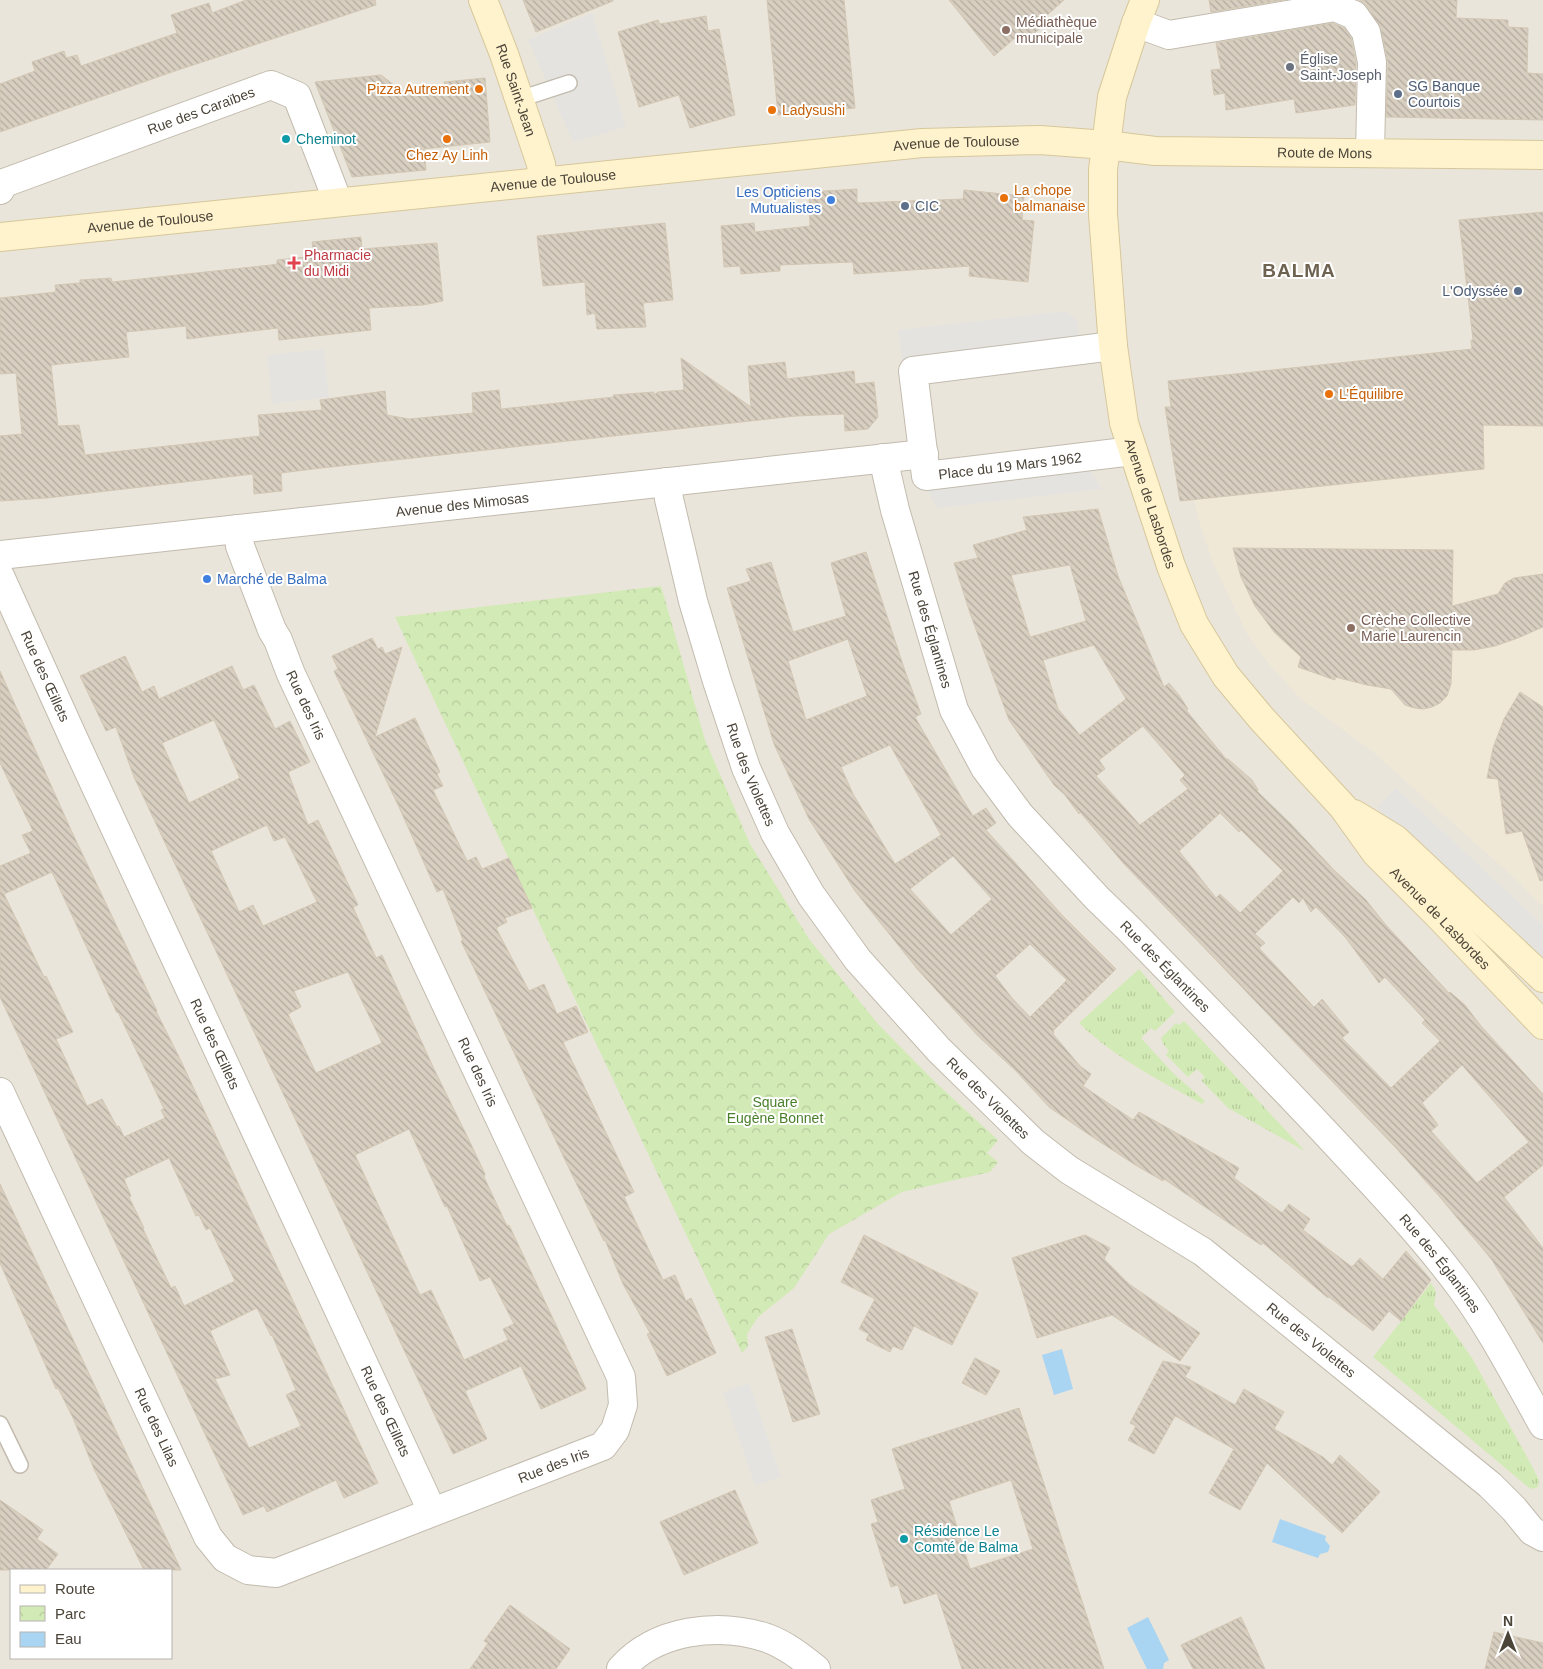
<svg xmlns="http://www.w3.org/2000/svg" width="1543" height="1669" viewBox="0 0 1543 1669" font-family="Helvetica,sans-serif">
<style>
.residential{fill:#eae5da;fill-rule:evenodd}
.education{fill:#efe8d6}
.grass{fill:url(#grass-tufts)}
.park{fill:url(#park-crowns)}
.parking{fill:#e5e3e0}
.water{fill:#a9d4f2}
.building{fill:url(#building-back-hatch);stroke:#d3c7b4;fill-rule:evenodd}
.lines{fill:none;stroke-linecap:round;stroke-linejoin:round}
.lane-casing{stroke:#c2bbae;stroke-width:18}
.street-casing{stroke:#c2bbae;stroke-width:30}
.secondary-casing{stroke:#d6c79b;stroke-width:30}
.lane{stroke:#fff;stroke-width:15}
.street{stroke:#fff;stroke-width:28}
.secondary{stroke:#fff3cd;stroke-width:28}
.education-dot{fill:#8d6e63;stroke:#fff;stroke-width:2}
.worship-dot{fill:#6b7280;stroke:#fff;stroke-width:2}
.food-dot{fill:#e8710a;stroke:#fff;stroke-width:2}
.service-dot{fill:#5c6f8a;stroke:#fff;stroke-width:2}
.culture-dot{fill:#0f9aa8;stroke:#fff;stroke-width:2}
.shop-dot{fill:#3f7fe0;stroke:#fff;stroke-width:2}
.health-dot{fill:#e0444e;stroke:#fff;stroke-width:2}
.labels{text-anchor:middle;stroke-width:4;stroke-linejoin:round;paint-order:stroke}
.education-label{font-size:14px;fill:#785e54;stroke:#fff;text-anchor:start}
.worship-label{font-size:14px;fill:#5b616d;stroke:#fff;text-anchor:start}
.service-label{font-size:14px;fill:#4e5e75;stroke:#fff;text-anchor:start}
.food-label{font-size:14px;fill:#c56008;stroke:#fff;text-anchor:start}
.street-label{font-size:14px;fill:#4b4439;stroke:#fff}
.culture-label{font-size:14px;fill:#0d838f;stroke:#fff;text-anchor:start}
.shop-label{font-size:14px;fill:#366cbe;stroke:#fff;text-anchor:end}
.health-label{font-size:14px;fill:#be3a42;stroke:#fff;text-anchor:start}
.park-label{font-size:14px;fill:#4a7f2a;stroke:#fff}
.district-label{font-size:19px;font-weight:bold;letter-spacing:1px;fill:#6e6250;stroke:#fff}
</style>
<defs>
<pattern id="grass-tufts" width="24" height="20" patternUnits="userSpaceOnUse" patternTransform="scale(1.25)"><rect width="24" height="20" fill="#d2eab5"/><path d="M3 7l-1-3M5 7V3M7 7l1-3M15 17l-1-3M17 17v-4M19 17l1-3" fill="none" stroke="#b6ca9c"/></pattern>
<pattern id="park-crowns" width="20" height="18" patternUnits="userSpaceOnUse" patternTransform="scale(1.25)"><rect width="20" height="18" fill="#d2eab5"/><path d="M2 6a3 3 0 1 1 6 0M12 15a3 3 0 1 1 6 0" fill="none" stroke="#b6ca9c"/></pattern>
<pattern id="building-back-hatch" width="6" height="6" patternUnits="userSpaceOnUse" patternTransform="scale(1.25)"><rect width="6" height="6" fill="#d8cfc1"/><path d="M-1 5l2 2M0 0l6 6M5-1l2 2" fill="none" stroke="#b1aa9e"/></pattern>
</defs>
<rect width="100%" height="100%" fill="#f6f3ec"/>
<path class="residential" d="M0,0H1543V1669H0ZM11,1570H171V1658H11Z"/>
<polygon class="education" points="1543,397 1543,907 1517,880 1372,751 1301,699 1269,664 1247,634 1214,565 1200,524 1194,500 1484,469 1483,427 1502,425"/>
<g class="grass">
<path d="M1139,969L1175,1012L1155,1031L1151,1028L1141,1038L1174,1074L1205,1101L1202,1104C1159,1080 1115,1058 1079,1023Z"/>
<polygon points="1184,1021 1305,1151 1228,1108 1201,1080 1205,1077 1197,1069 1188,1077 1166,1055 1169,1051 1163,1044 1161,1038 1176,1023 1179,1025"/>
<polygon points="1431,1283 1436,1292 1434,1305 1472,1358 1526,1455 1539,1480 1538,1487 1533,1489 1528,1487 1373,1357"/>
</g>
<polygon class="park" points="661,586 705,740 750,844 809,939 878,1024 935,1082 998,1140 987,1153 998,1162 990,1172 902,1192 829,1234 794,1288 758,1317 747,1334 748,1346 742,1353 395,617"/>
<g class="parking">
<polygon points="592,13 626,127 573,142 528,40"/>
<polygon points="1066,311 1077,320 1081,343 903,365 898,330"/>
<polygon points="324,349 329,397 272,404 267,355"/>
<polygon points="1089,469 1102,489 937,508 926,487"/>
<polygon points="1396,788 1543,925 1543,962 1377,808"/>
<polygon points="749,1383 781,1477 755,1486 723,1392"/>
</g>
<g class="water">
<polygon points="1062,1349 1073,1389 1054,1395 1042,1355"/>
<polygon points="1280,1519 1326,1536 1325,1540 1330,1546 1328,1552 1320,1554 1318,1558 1272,1542"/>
<polygon points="1148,1617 1169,1660 1164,1663 1163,1669 1147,1669 1127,1628"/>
</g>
<g class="building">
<polygon points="246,0 375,0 376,5 178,70 0,132 0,84 35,71 32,62 64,51 66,58 77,55 81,66 177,33 171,15 209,3 212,13"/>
<polygon points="523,0 613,0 613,1 536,32"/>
<polygon points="767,0 844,0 855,108 778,115"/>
<polygon points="949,0 1064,0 1045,17 1049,21 1020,45 1015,38 994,56"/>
<polygon points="1209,0 1283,0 1211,12"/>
<polygon points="1359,0 1457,0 1456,18 1508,20 1508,27 1528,28 1527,73 1543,74 1543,120 1386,117 1388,62 1381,29 1367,6"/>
<polygon points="706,16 708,31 719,29 735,115 690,128 679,95 639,107 618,32 658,20 660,24"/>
<polygon points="1333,23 1344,28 1351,38 1356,63 1355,105 1296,113 1294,99 1226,110 1225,93 1214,95 1211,70 1221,69 1216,43"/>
<polygon points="381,75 408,96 446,92 444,82 485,78 490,142 424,149 426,170 352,177 315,82"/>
<polygon points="857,189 857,203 963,199 964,190 1024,196 1022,220 1034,221 1028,282 969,276 970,266 854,274 853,262 780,265 780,271 741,274 740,266 724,267 721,226 754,223 755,232 810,226 809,192"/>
<polygon points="1543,212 1543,426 1483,425 1484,469 1180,501 1165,407 1171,407 1168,381 1472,349 1471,340 1473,340 1459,220"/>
<polygon points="665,223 673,300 643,303 646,327 597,329 595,313 587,315 585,282 543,286 537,236"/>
<polygon points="361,237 362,249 437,243 443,301 423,305 369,308 371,330 279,340 278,328 187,339 186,326 126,332 129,357 51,365 58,426 79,425 85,455 260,436 258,415 322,410 320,400 385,391 387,415 409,419 473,413 472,393 499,390 501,409 614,397 613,395 654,392 654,395 658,392 684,390 681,358 751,407 748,366 785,362 787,379 854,371 855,384 874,382 878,417 868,429 845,431 844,414 796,416 313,469 281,473 282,491 254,494 253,474 47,498 0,501 0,436 22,434 16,373 0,374 0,298 56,292 55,285 80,283 80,280 111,278 112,282 271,265 277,264 277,260 314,256 312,242"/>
<path d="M1098,509L1118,576L1164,687L1169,683L1179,695L1188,709L1186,710L1226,759H1228L1252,780L1258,790L1257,791L1291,824L1334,870L1366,900L1385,924L1449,993L1450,992L1465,1005L1481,1026L1543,1094V1165L1504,1197L1543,1248V1343L1492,1260L1439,1196L1396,1148L1124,864L1080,812L1079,814L1065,795L1054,785L1009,720L970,613L954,563L978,558L973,545L1027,530L1023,517ZM1070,565L1086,621L1030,637L1011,575ZM1094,645L1126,699L1080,735L1058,709L1043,660ZM1143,726L1185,775L1180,780L1188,789L1140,825L1096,776L1105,769L1099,760ZM1220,813L1239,832L1241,830L1283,871L1240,913L1220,894L1216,898L1179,851ZM1293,897L1299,903L1303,898L1311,912L1316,907L1345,937L1379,983L1385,977L1425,1020L1422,1023L1440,1041L1391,1088L1342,1038L1349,1032L1322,999L1314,1007L1259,948L1265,943L1255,934ZM1462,1065L1529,1142L1477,1183L1431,1131L1438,1125L1422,1103Z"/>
<polygon points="1233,548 1453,550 1452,606 1498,594 1505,583 1514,578 1543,574 1543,627 1518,638 1495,646 1474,650 1452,650 1451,684 1447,696 1440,703 1432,707 1423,709 1414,708 1405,705 1391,689 1367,685 1335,677 1335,680 1298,667 1301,657 1274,632 1255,606 1241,577"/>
<path d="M866,552L905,671L921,714L915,717L963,800L973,816L986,808L996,823L986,830L1062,915L1116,969L1053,1031L1054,1032L1053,1034L1080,1066L1091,1074L1083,1086L1133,1120L1139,1112L1239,1168L1234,1178L1282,1213L1289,1204L1310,1219L1303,1230L1352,1267L1360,1258L1383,1279L1406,1251L1431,1280L1401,1321L1389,1311L1373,1331L1329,1297L1328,1298L1263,1243L1261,1245L1164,1179L1163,1181L1137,1166L1091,1136L1049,1107L1016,1071L978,1036L918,970L855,891L809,819L774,744L727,588L751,581L746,569L771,562L793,632L846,616L831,563ZM848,639L867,696L806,720L788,661ZM890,745L941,835L895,864L853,794L841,767ZM953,856L992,899L951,935L910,889ZM1030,944L1067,980L1030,1017L1012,998L995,976Z"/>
<polygon points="372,638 378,649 382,647 385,654 402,647 375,737 415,718 440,772 437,774 443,786 433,790 467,861 476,857 482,869 509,858 532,908 505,918 507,922 496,928 529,991 544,984 557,1014 576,1006 588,1032 563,1042 634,1192 624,1197 663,1280 675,1275 686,1301 691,1298 716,1353 667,1376 647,1334 650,1333 623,1284 605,1240 604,1241 566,1162 461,941 463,940 443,889 437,892 399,807 334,671 338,669 332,656"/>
<path d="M125,656L142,692L154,686L159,699L232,666L243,690L254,685L275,729L290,721L310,762L288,772L308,825L318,820L358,905L353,907L376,958L382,955L434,1069L468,1138L485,1174L484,1177L507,1226L509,1225L586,1389L541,1409L521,1366L465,1391L487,1439L453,1454L134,777L116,727L106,731L80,676ZM214,720L240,778L189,803L162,743ZM267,825L274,841L285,837L317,902L263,926L253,905L239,912L211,851ZM348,972L382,1043L316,1073L288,1014L301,1007L294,991ZM409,1129L445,1207L447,1206L480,1281L490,1277L514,1324L503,1329L508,1340L464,1360L431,1290L420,1295L355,1155Z"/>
<path d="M0,671L71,830L157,1011H156L181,1061L378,1483L344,1498L336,1480L267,1512L264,1506L243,1515L0,997V866L31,853L22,835L33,831L0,763ZM52,872L117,1013L118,1012L164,1109L161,1110L165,1118L124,1137L119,1126L117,1127L102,1099L87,1106L56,1039L73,1032L46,976L44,977L4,894ZM169,1158L196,1216L199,1215L206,1230L210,1228L235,1281L184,1306L175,1286L171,1288L143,1229L144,1228L129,1197L131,1196L124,1179ZM257,1308L271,1336L272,1335L296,1390L286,1395L301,1426L249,1448L215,1379L230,1375L210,1331Z"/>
<polygon points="1520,692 1543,707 1543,880 1540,881 1522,831 1506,834 1498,779 1487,778 1493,748 1504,719"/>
<polygon points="0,1184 162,1529 181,1570 144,1570 94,1469 73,1418 58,1388 56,1389 0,1263"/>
<polygon points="864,1235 978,1293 952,1345 914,1326 902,1350 893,1346 890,1352 866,1340 869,1334 859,1329 875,1299 841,1282"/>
<polygon points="1085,1235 1110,1248 1104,1259 1129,1284 1200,1333 1180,1361 1112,1315 1037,1338 1012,1258"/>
<polygon points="792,1329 820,1414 793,1422 765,1337"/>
<polygon points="975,1358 1000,1371 986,1395 962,1383"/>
<polygon points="1163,1361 1191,1367 1185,1377 1235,1405 1244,1389 1284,1412 1274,1429 1323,1457 1332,1465 1340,1455 1380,1492 1342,1533 1267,1463 1240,1510 1209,1493 1234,1449 1175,1416 1154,1454 1128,1440 1136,1426 1130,1423"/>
<path d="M1019,1408L1047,1493L1104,1669H962L937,1593L904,1604L898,1585L891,1587L871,1524L878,1522L871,1500L905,1489L892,1449ZM1011,1480L1033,1549L970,1569L949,1501Z"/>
<polygon points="735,1490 758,1543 684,1575 660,1522"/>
<polygon points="0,1500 43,1530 37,1539 58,1554 46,1570 0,1570"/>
<polygon points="510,1605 570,1649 556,1669 470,1669 488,1643 484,1641"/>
<polygon points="1241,1617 1265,1669 1193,1669 1181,1645"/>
<polygon points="1494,1632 1543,1643 1543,1669 1485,1669"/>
</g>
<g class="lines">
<g class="lane-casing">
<g id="lane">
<polyline points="520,99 569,83"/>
<polyline points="0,1424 20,1465"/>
</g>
</g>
<g class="street-casing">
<g id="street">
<polyline points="1136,23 1169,35 1335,7 1354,15 1366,32 1372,62 1370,153"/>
<path id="s1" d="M0,190L4,183L271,85L297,96L338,202"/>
<path id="s2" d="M1113,346L913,371L926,476L1133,451"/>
<path id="s3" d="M883,458L895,510L954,710L985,768L1020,815L1097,898L1129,929C1198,1000 1268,1071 1336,1144C1376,1187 1417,1230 1453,1277C1488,1322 1515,1375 1543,1425"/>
<path id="s4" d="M667,482L669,499L693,601L717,681L746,768L775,833L811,895L858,960L939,1050L1033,1142L1069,1170L1203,1252L1490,1485L1514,1509L1532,1531L1543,1537"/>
<path id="s5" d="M0,555L924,454"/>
<path id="s6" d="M0,576L76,744L432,1511"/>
<path id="s7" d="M0,1092L208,1537L225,1558L248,1570L276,1573L603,1446L615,1430L623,1405L621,1377L291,674L278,640L272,630L240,546L238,529"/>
<path d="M621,1669C656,1629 719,1622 767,1638C786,1645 801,1657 816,1669"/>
</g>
</g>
<g class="secondary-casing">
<g id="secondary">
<path id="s8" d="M483,0L504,54L541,164L543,181"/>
<path id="s9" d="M1145,0L1136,23L1112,97L1103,170V214L1113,346L1124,423L1171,566L1194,624L1226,676L1262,719L1343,807L1376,853L1438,915L1543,1025"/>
<path id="s10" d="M0,237L922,143L1040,140L1106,145L1155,151L1543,155"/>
<polyline points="1354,814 1395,839 1543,978"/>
</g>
</g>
<use href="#lane" class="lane"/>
<use href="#street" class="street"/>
<use href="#secondary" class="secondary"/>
</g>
<g class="education-dot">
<circle cx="1006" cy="30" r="5"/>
<circle cx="1351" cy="628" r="5"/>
</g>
<circle class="worship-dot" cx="1290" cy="67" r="5"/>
<g class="food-dot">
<circle cx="479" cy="89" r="5"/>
<circle cx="772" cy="110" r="5"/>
<circle cx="447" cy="139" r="5"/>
<circle cx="1004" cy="198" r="5"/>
<circle cx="1329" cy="394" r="5"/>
</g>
<g class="service-dot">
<circle cx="1398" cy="94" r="5"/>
<circle cx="905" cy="206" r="5"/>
<circle cx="1518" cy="291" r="5"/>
</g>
<g class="culture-dot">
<circle cx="286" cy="139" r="5"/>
<circle cx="904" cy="1539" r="5"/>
</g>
<g class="shop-dot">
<circle cx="831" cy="200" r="5"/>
<circle cx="207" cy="579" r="5"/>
</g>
<path class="health-dot" d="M291.5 255.5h5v5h5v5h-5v5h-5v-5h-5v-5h5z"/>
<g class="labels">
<g class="education-label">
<text x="1016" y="27">Médiathèque<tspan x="1016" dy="16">municipale</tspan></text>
<text x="1361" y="625">Crèche Collective<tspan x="1361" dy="16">Marie Laurencin</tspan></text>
</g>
<g class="worship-label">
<text x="1300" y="64">Église<tspan x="1300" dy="16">Saint-Joseph</tspan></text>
</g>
<g class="service-label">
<text x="1408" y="91">SG Banque<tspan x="1408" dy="16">Courtois</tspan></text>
<text x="915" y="211">CIC</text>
<text x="1508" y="296" text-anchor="end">L'Odyssée</text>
</g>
<g class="food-label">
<text x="469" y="94" text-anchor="end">Pizza Autrement</text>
<text x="782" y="115">Ladysushi</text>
<text x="447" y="160" text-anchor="middle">Chez Ay Linh</text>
<text x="1014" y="195">La chope<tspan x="1014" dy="16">balmanaise</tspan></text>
<text x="1339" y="399">L’Équilibre</text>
</g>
<g class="street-label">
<text dy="5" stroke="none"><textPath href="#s8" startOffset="96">Rue Saint-Jean</textPath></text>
<text dy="5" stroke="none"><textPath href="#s1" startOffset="218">Rue des Caraïbes</textPath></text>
<text dy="5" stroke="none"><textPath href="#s10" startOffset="961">Avenue de Toulouse</textPath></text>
<text dy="5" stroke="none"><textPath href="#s10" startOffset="1330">Route de Mons</textPath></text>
<text dy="5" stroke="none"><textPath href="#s10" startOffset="556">Avenue de Toulouse</textPath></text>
<text dy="5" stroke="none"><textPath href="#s10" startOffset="151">Avenue de Toulouse</textPath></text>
<text dy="5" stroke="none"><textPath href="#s2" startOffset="392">Place du 19 Mars 1962</textPath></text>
<text dy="5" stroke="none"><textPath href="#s9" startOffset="515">Avenue de Lasbordes</textPath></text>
<text dy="5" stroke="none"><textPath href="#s5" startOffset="465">Avenue des Mimosas</textPath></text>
<text dy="5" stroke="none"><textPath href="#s3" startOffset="178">Rue des Églantines</textPath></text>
<text dy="5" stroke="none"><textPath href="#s6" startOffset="110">Rue des Œillets</textPath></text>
<text transform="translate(306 705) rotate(65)" y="5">Rue des Iris</text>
<text dy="5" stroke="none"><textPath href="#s4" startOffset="305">Rue des Violettes</textPath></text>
<text dy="5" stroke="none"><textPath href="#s9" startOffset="1028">Avenue de Lasbordes</textPath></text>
<text dy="5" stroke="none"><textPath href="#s3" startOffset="596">Rue des Églantines</textPath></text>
<text dy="5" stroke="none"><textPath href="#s6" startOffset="515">Rue des Œillets</textPath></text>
<text transform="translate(478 1072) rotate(65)" y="5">Rue des Iris</text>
<text dy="5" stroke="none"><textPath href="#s4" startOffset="710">Rue des Violettes</textPath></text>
<text dy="5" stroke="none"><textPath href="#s3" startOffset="1001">Rue des Églantines</textPath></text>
<text dy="5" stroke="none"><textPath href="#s4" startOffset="1115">Rue des Violettes</textPath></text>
<text dy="5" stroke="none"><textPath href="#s6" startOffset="920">Rue des Œillets</textPath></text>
<text dy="5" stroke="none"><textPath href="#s7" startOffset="370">Rue des Lilas</textPath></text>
<text dy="5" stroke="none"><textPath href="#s7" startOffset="870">Rue des Iris</textPath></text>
</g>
<g class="culture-label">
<text x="296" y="144">Cheminot</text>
<text x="914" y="1536">Résidence Le<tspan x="914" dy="16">Comté de Balma</tspan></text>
</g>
<g class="shop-label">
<text x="821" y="197">Les Opticiens<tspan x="821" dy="16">Mutualistes</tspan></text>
<text x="217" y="584" text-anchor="start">Marché de Balma</text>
</g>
<g class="health-label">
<text x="304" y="260">Pharmacie<tspan x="304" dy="16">du Midi</tspan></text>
</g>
<g class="park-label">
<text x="775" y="1107">Square<tspan x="775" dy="16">Eugène Bonnet</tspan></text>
</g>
<g class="district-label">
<text x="1299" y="277">BALMA</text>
</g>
</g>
<rect x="10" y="1569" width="162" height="90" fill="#ffffff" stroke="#b7b4b0"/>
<rect x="20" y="1585" width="25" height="8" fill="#fff3cd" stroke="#b7b4b0"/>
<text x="55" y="1594" font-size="15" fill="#4b4439">Route</text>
<rect x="20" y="1606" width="25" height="15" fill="url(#park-crowns)" stroke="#b7b4b0"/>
<text x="55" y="1619" font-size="15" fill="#4b4439">Parc</text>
<rect x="20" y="1632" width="25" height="15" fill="#a9d4f2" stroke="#b7b4b0"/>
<text x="55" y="1644" font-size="15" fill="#4b4439">Eau</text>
<g transform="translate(1508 1634)" stroke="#ffffff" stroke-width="4" paint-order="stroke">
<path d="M0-4L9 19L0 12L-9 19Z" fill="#4b4439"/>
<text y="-8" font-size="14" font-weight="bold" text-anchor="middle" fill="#4b4439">N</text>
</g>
</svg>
